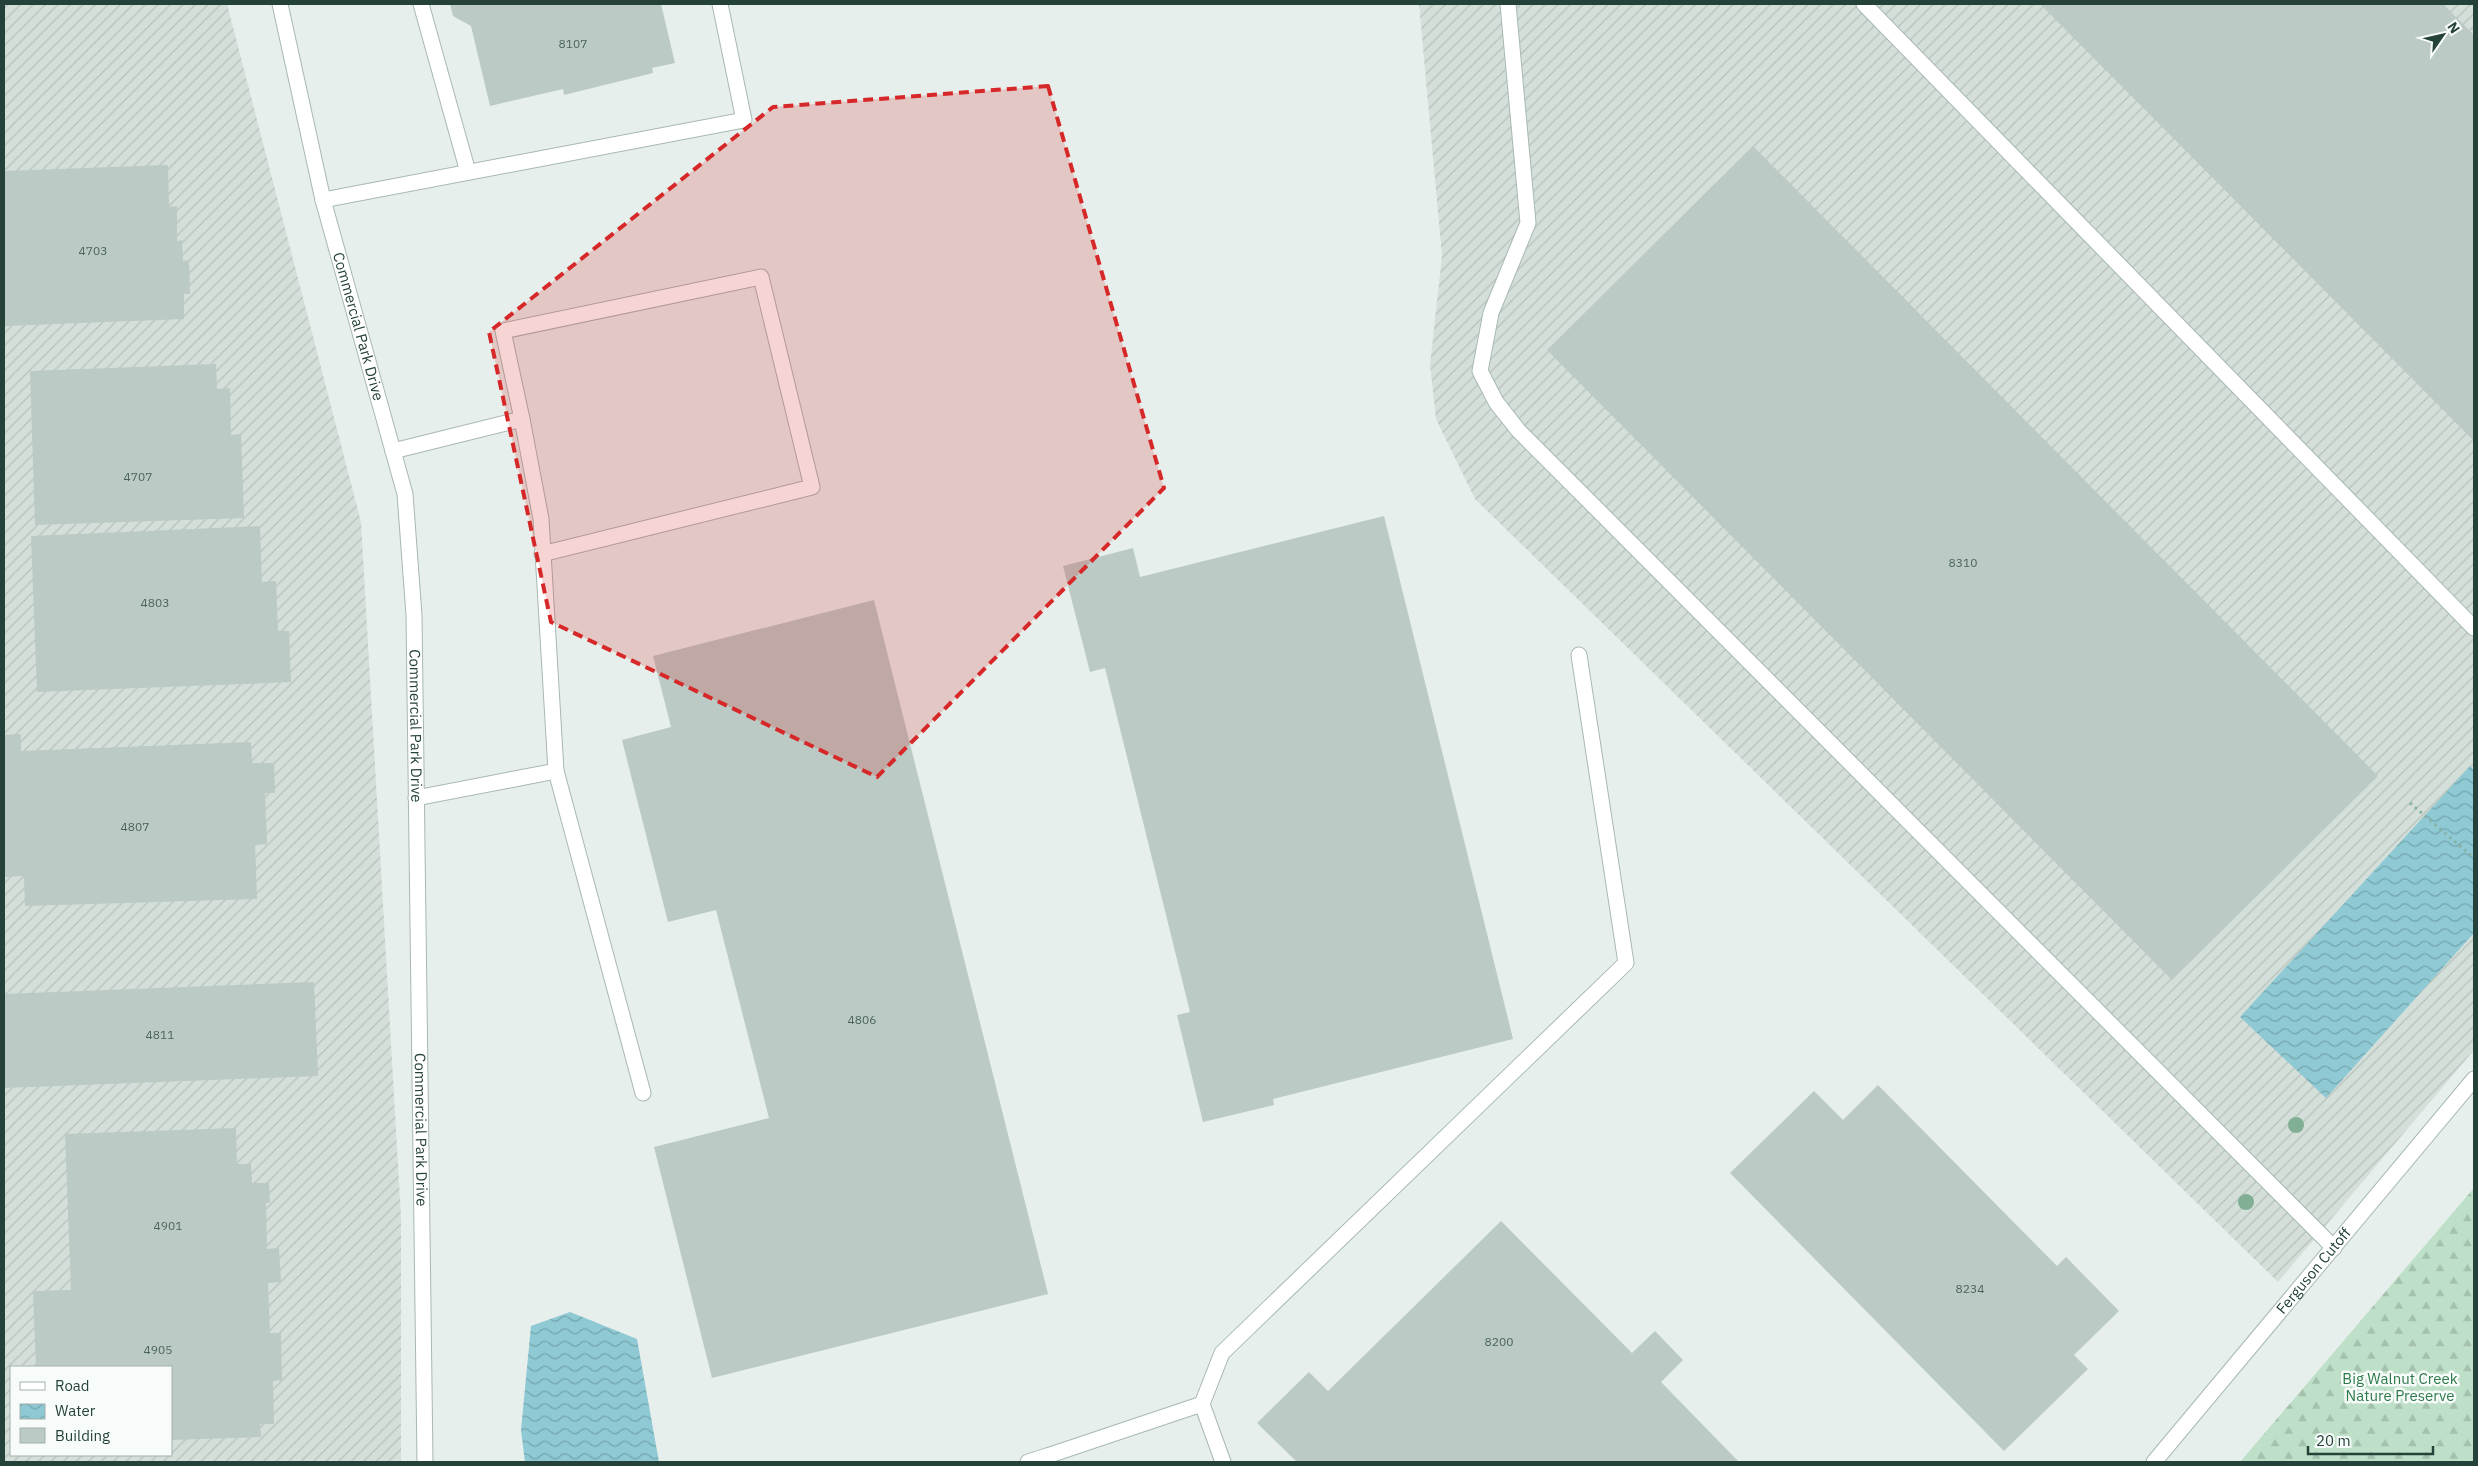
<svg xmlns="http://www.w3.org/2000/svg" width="2478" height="1466" viewBox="0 0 2478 1466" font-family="'IBM Plex Sans',sans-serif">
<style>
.industrial{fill:url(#industrial-furrows);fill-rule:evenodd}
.forest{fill:url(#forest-firs)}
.water{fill:url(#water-waves)}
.building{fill:#bbcac4}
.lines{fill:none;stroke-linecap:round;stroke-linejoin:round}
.lane-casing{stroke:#a8b8b2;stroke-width:17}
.street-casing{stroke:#a8b8b2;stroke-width:17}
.path{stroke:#86b3a5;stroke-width:3;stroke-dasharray:2.5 4;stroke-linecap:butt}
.lane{stroke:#fff;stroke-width:15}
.street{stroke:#fff;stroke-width:15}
.tree{fill:#80af93}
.marked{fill:#d62828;fill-opacity:0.2;stroke:#d62828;stroke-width:4;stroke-dasharray:10 6;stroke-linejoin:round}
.labels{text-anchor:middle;stroke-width:5;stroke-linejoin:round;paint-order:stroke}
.number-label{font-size:12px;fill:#4a645c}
.street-label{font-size:15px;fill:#24423a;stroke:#f7fbf9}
.park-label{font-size:15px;fill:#2d7a4b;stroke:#f7fbf9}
</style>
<defs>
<pattern id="industrial-furrows" width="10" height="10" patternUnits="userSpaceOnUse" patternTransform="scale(1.25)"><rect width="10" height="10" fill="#d4dfda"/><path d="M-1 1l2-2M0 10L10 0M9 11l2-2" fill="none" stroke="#b6c1bc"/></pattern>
<pattern id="forest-firs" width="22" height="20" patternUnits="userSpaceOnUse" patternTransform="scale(1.25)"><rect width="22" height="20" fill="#bfe0c8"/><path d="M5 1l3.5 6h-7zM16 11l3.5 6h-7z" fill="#a4c1ad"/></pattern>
<pattern id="water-waves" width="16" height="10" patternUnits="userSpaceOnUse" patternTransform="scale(1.25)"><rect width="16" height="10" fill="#8ec9d4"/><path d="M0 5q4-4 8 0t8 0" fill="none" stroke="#74a5ad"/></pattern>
</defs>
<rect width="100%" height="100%" fill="#e6efeb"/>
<g class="industrial">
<path d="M4,4H227L361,522L401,1217V1462H4ZM11,1367H171V1455H11Z"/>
<polygon points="1419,4 2474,4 2474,1050 2278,1282 1475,499 1436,419 1430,365 1442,256"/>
</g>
<polygon class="forest" points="2474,1188 2474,1462 2240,1462"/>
<g class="water">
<polygon points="2470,766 2474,770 2474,933 2326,1098 2240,1017"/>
<polygon points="570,1312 637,1339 659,1462 525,1462 521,1430 531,1326"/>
</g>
<g class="building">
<polygon points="450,4 661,4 675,63 652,68 653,73 564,95 563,89 490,106 471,26 453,16"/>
<polygon points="2040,4 2443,4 2474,35 2474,441"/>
<polygon points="1753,146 2378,776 2172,980 1547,350"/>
<polygon points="168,165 169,207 177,206 177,241 182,240 183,261 189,260 190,294 184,294 184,319 4,326 4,171"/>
<polygon points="216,364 217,389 230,388 231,435 241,434 244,518 35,525 30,371"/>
<polygon points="1384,516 1513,1039 1273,1099 1274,1105 1203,1122 1177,1015 1190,1012 1105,668 1090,672 1063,566 1133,548 1140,577"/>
<polygon points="260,526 262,582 276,581 278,631 289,631 291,682 37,692 31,536"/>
<polygon points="874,600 1048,1294 712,1378 654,1147 769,1118 716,910 668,922 622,740 671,727 653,656"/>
<polygon points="21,734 21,751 251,742 252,763 274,763 275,793 265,793 267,844 255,845 257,899 25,906 24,876 4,877 4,735"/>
<polygon points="314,982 318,1076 4,1088 4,994"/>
<polygon points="1878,1085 2057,1266 2066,1257 2119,1311 2074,1355 2088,1369 2004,1451 1730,1173 1814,1091 1843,1120"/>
<polygon points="236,1128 237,1164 251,1164 252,1183 269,1183 270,1203 266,1203 267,1249 279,1248 281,1282 268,1283 270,1333 281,1333 282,1380 273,1381 274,1424 260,1424 261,1437 171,1440 171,1367 36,1367 33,1291 71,1290 65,1134"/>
<polygon points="1501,1221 1632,1353 1655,1331 1683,1360 1661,1382 1739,1462 1297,1462 1257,1423 1309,1372 1328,1391"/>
</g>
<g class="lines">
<g class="lane-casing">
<g id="lane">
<polyline points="421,4 468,172"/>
<polyline points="1508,4 1528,223 1491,313 1480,371 1496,402 1518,430 2334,1248"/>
<polyline points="1864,4 2474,628"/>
<polyline points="323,200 744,120 720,4"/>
<polyline points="522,419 503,331 761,277 812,487 542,554"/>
<polyline points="393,451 522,419 541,519 556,771 416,798"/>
<polyline points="556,771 643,1093"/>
<polyline points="1047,1456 1202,1404"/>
<polyline points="1223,1462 1202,1404 1222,1353 1626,963 1579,655"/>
</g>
</g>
<g class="street-casing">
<g id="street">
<path id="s1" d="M280,4L323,200L405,494L414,615L425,1462"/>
<polyline points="1028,1462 1047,1456"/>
<path id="s2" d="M2154,1462L2474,1079"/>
</g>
</g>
<polyline class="path" points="2410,803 2474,858"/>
<use href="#lane" class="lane"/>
<use href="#street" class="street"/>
</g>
<g class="tree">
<circle cx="2296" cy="1125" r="8"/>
<circle cx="2246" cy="1202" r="8"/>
</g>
<path class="marked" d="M1048,86L1164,488L877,777L551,622L489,332L773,107Z"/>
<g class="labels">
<g class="number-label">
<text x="573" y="48">8107</text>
<text x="93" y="255">4703</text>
<text x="138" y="481">4707</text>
<text x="1963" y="567">8310</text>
<text x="155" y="607">4803</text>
<text x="135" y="831">4807</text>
<text x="862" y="1024">4806</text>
<text x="160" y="1039">4811</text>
<text x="168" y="1230">4901</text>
<text x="1970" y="1293">8234</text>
<text x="1499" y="1346">8200</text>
<text x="158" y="1354">4905</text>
</g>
<g class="street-label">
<text dy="5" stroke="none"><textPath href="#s1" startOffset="332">Commercial Park Drive</textPath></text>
<text dy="5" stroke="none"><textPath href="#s1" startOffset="738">Commercial Park Drive</textPath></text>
<text dy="5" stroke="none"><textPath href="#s1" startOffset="1142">Commercial Park Drive</textPath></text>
<text dy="5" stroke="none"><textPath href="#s2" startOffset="249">Ferguson Cutoff</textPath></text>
</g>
<g class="park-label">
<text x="2400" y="1384">Big Walnut Creek<tspan x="2400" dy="17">Nature Preserve</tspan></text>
</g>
</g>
<rect width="2478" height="1466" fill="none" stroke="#24423a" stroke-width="10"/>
<rect x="10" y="1366" width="162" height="90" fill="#f7fbf9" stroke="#a3b1ad"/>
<rect x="20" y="1382" width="25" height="8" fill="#ffffff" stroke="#a3b1ad"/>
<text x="55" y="1391" font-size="15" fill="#24423a">Road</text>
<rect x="20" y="1404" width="25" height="15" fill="url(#water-waves)" stroke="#a3b1ad"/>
<text x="55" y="1416" font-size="15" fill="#24423a">Water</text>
<rect x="20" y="1428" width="25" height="15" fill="#bbcac4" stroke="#a3b1ad"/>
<text x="55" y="1441" font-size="15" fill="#24423a">Building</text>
<g transform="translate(2443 35) rotate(56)" stroke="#f7fbf9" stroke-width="4" paint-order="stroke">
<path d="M0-4L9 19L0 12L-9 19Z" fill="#24423a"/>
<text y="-8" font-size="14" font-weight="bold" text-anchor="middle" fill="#24423a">N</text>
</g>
<path d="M2308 1446v8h125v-8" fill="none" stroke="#24423a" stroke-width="2.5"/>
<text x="2316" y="1446" font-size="15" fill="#24423a" stroke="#f7fbf9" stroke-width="4" paint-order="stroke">20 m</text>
</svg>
